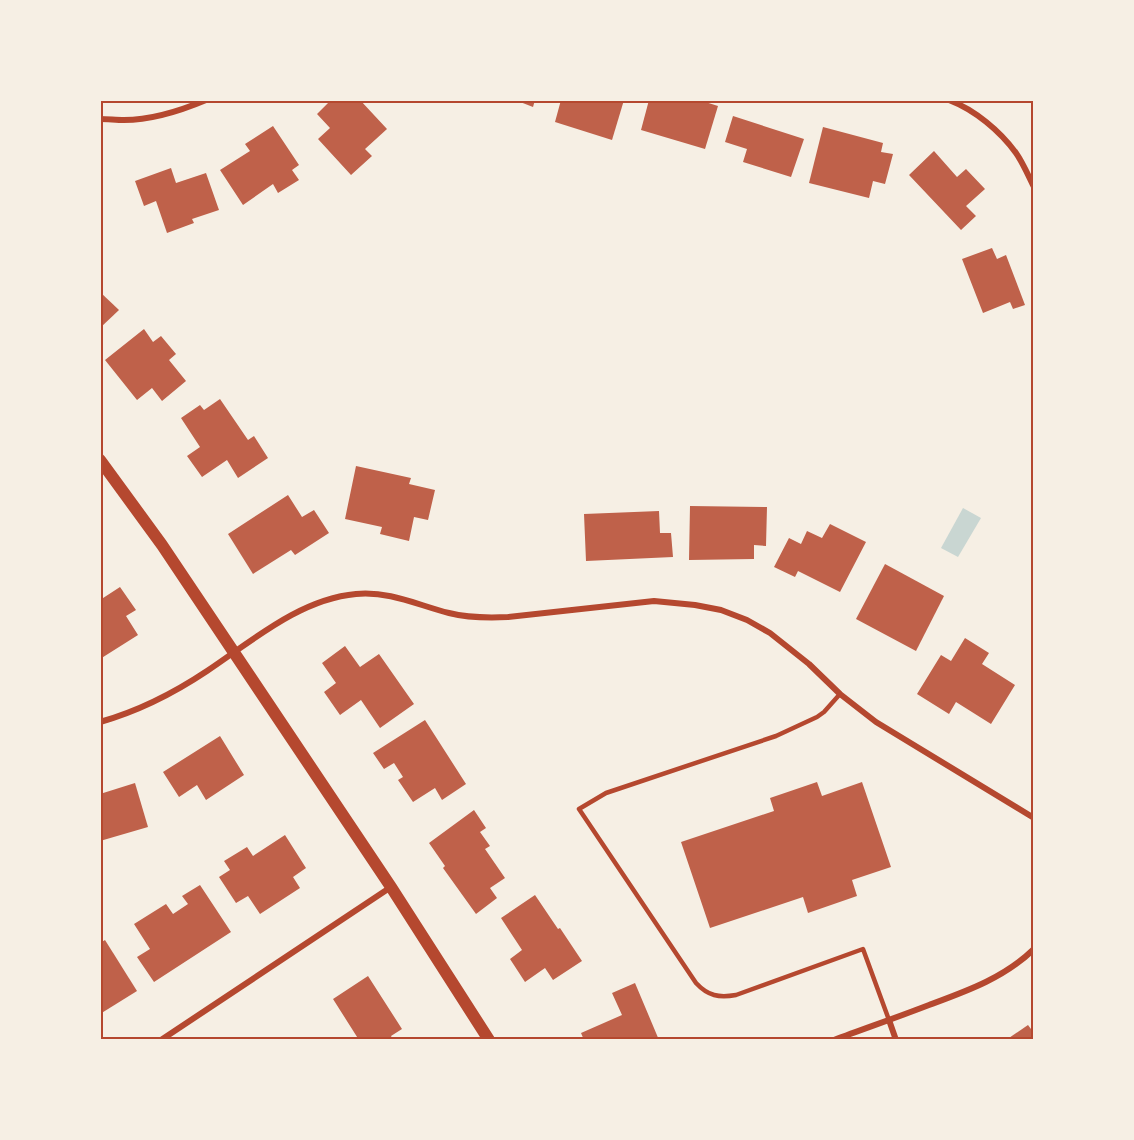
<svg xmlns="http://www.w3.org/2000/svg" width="1134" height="1140" viewBox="0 0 1134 1140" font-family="Helvetica,sans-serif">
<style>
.water{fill:#c9d6d2}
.building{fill:#bf614a}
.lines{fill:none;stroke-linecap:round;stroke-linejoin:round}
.service{stroke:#b5482f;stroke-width:4.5}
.minor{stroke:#b5482f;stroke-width:6}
.secondary{stroke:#b5482f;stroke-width:12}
.neatline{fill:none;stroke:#b5482f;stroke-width:2}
</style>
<rect width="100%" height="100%" fill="#f6efe4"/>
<polygon class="water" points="963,508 981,518 958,557 941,548"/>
<g class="building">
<polygon points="331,100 360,100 387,129 365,149 372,156 351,175 318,139 330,128 317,114"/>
<polygon points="515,100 535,100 533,107"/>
<polygon points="561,100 624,100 612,140 555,122"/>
<polygon points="649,100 699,100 718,106 705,149 641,130"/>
<polygon points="733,116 804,139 791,177 743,162 747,149 725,142"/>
<polygon points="273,126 299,165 292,170 299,180 278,193 273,184 243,205 220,170 250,151 245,144"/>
<polygon points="823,127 883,143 881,152 893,154 885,184 873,181 869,198 809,183"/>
<polygon points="934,151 957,177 966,169 985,189 966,206 976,216 961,230 909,175"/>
<polygon points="171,168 176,183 206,173 219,210 192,219 194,223 167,233 156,201 144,206 135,181"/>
<polygon points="992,248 997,259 1006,255 1025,305 1013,309 1010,302 983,313 962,259"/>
<polygon points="100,292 119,310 100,328"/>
<polygon points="144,329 153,342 161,336 176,354 169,360 186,381 162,401 152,388 137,400 105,360"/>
<polygon points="220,399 248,440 254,436 268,458 238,478 227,460 202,477 187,456 200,447 181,418 200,405 204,410"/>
<polygon points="356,466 411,478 409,484 435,490 428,520 414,517 409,541 380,534 382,527 345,519"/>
<polygon points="288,495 302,517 314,510 329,533 295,555 291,550 253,574 228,534"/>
<polygon points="690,506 767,507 766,546 754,545 754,559 689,560"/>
<polygon points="659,511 660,533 671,533 673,557 586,561 584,514"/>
<polygon points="830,524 866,542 840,592 798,571 795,577 774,567 789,538 801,544 807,531 822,538"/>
<polygon points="885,564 944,596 916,651 856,619"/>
<polygon points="120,587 136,610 126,616 138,635 100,659 100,600"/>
<polygon points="965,638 989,653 982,664 1015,685 991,724 956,702 949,714 917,694 941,655 951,661"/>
<polygon points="345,646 360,667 379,654 414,704 380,728 361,700 340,715 324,692 336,683 322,663"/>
<polygon points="425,720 466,784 442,800 435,788 413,802 398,780 403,777 394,763 384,769 373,753"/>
<polygon points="220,736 244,775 206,800 197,785 179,797 163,772"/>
<polygon points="817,782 822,796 862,782 891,867 852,880 857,896 808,913 803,897 710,928 681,842 774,811 770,798"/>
<polygon points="135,783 148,827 100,841 100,794"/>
<polygon points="474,810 486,828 480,832 490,846 485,849 505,878 490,888 497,898 476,914 443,868 445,866 429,843"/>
<polygon points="285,835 306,868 293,877 300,888 260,914 248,896 236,903 219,877 230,870 224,861 247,847 253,856"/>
<polygon points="200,885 231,932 154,982 137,957 150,949 134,924 166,904 173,914 188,904 182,896"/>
<polygon points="535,895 558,929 560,928 582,961 553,980 545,968 525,982 510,959 522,950 501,918"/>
<polygon points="105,940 137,991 100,1014 100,943"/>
<polygon points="368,976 402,1029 391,1036 393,1040 359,1040 333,999"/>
<polygon points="635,983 659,1040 584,1040 581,1033 622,1015 612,993"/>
<polygon points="1028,1025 1034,1033 1034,1040 1006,1040"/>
</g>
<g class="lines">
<path class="service" d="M840,694L824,712L817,717L776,736L606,793L579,809L696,983C708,996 719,998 736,995L863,949L889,1020"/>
<g class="minor">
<path d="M949,100C975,110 1000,131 1016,153C1023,163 1028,175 1034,187"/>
<path d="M100,119C108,119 116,120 124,120C152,120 180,111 206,100"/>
<path d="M100,722C139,711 174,693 207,671C252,641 300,599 356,594C391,591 417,605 449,613C469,618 488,618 508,617L654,601L695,605L721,610L747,620L770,633L809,664L840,694L876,722L1034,818"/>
<polyline points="889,1020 896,1040"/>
<polyline points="161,1040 391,887"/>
<path d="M834,1040C866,1028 898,1017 929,1005C967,991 1004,978 1034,949"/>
</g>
<polyline class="secondary" points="100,460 162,545 391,887 489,1040"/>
</g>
<rect width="1134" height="1140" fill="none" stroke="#f6efe4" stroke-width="204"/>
<rect x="102" y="102" width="930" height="936" class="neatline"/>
</svg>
